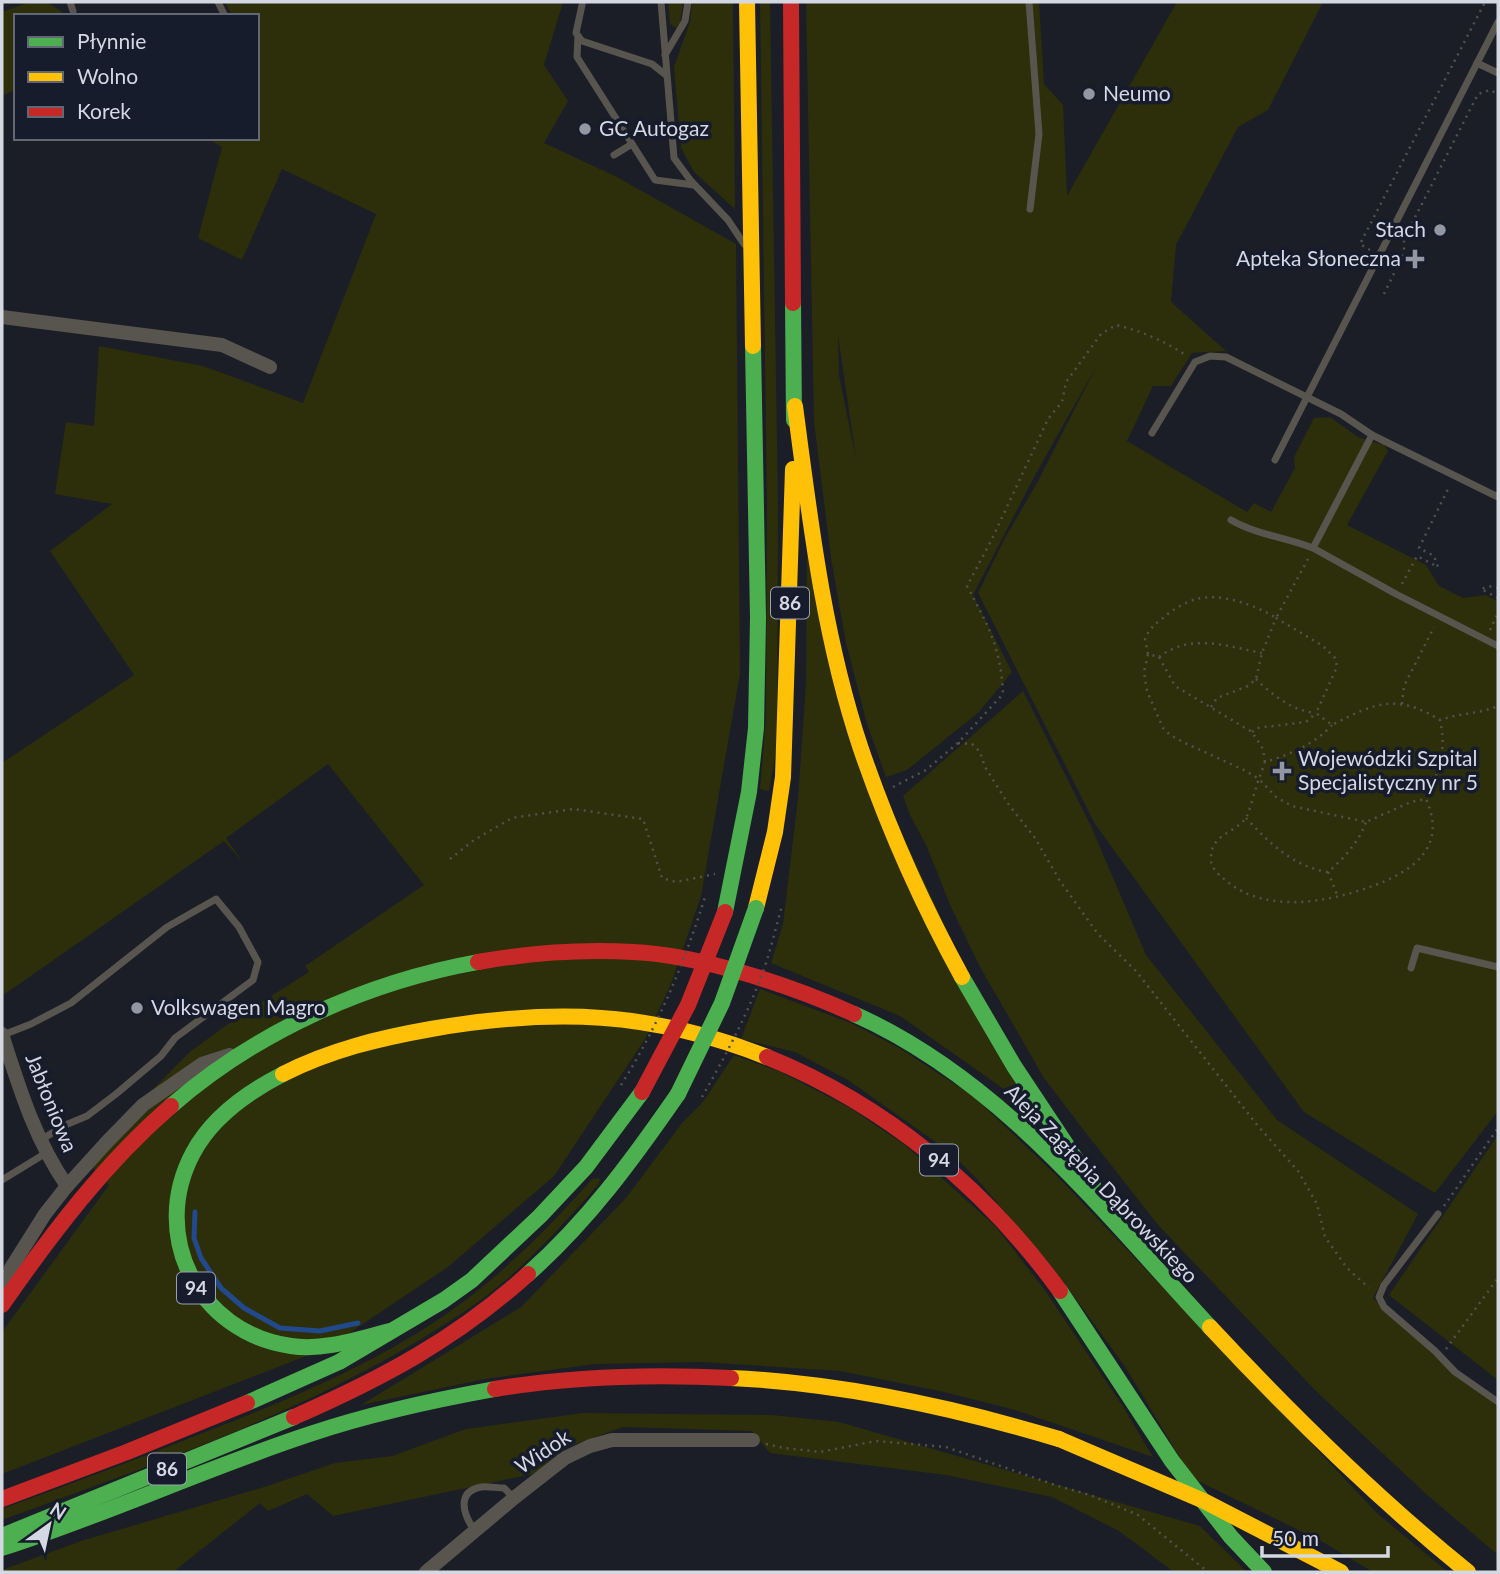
<svg xmlns="http://www.w3.org/2000/svg" width="1500" height="1574" viewBox="0 0 1500 1574" font-family="Lato,sans-serif">
<style>
.green{fill:#2c2f0a;fill-rule:evenodd}
.lines{fill:none;stroke-linecap:round;stroke-linejoin:round}
.stream{stroke:#22498b;stroke-width:5}
.path{stroke:#53514d;stroke-width:2.5;stroke-dasharray:2 5;stroke-linecap:butt}
.lane{stroke:#58554f;stroke-width:7}
.street{stroke:#58554f;stroke-width:14}
.fast{stroke:#4caf50;stroke-width:16}
.slow{stroke:#ffc107;stroke-width:16}
.jam{stroke:#c62828;stroke-width:16}
.path-bridge{stroke:#53514d;stroke-width:2.5;stroke-dasharray:2 5;stroke-linecap:butt}
.fast-bridge{stroke:#4caf50;stroke-width:16}
.slow-bridge{stroke:#ffc107;stroke-width:16}
.jam-bridge{stroke:#c62828;stroke-width:16}
.poi-dot{fill:#9397a1;stroke:#161c2c;stroke-width:2.5}
.labels{text-anchor:middle;stroke-width:7;stroke-linejoin:round;paint-order:stroke}
.shield{fill:#161c2c;stroke:#9ba0ac;stroke-width:2}
.shield-label{font-size:19px;font-weight:bold;fill:#d4d8e3}
.poi-label{font-size:21px;fill:#d4d8e3;stroke:#161c2c;text-anchor:start}
.street-label{font-size:21px;fill:#d4d8e3;stroke:#161c2c}
</style>
<rect width="100%" height="100%" fill="#1b1e27"/>
<g class="green">
<polygon points="30,2 47,2 68,16 16,16 16,89 2,96 2,12"/>
<polygon points="225,2 563,2 544,65 568,101 544,143 617,177 736,244 740,674 701,896 671,984 645,1039 554,1176 448,1267 327,1348 2,1474 2,1332 109,1185 84,1158 191,1051 235,1019 309,972 305,966 424,885 328,764 226,838 242,861 224,841 2,996 2,763 134,675 50,551 112,504 55,494 66,422 94,426 99,346 203,366 303,403 376,214 282,169 242,260 198,238 222,147 207,138 257,138 257,76 259,74 257,70 257,16 232,16"/>
<polygon points="668,2 683,2 680,23 676,28 670,24"/>
<polygon points="692,2 733,2 735,209 694,172 681,148 674,67 690,22"/>
<polygon points="760,2 770,2 778,504 777,745 769,791 760,789 766,718 767,503"/>
<path d="M806,2H1039L1044,84L1063,105L1067,196L1177,2H1323L1268,110L1238,127L1176,245L1171,302L1226,351L1192,353L1171,386H1153L1127,441L1247,512L1254,503L1271,512L1295,468L1294,457L1314,418L1330,417L1358,437L1384,445L1388,451L1347,525L1426,565L1439,586L1463,598L1486,595L1498,602V1111L1435,1193L1304,1112L1095,824L978,593L1005,538L1037,483L1097,365L1033,479L973,595L1012,672L979,712L907,770L886,777L867,724L846,643L831,558L814,422ZM838,335L856,459L839,375Z"/>
<polygon points="807,536 840,700 1027,1103 1025,1104 900,1016 771,963 783,924 798,798 806,684"/>
<polygon points="1023,691 1091,826 1146,955 1277,1120 1418,1214 1373,1298 1437,1358 1498,1407 1498,1555 1425,1493 1315,1390 1159,1226 1082,1128 1044,1078 980,967 951,907 927,847 910,815 903,796"/>
<polygon points="760,989 851,1023 901,1049 973,1096 1057,1176 1378,1514 1448,1572 1373,1572 1323,1542 1192,1478 1126,1368 1063,1281 977,1179 951,1153 848,1080 795,1052 741,1039"/>
<polygon points="734,1055 783,1073 852,1109 905,1145 995,1226 1044,1289 1122,1405 1153,1457 1015,1410 944,1392 840,1371 702,1362 595,1364 485,1379 361,1405 521,1307 626,1198 682,1123 703,1102"/>
<polygon points="1498,1135 1498,1380 1389,1295"/>
<path d="M599,1178L600,1181L598,1185C559,1229 519,1274 471,1307C329,1405 162,1461 2,1520V1509C70,1484 138,1459 205,1432C286,1401 367,1367 439,1319C497,1280 546,1231 592,1179Z"/>
<polygon points="583,1413 772,1415 839,1422 1200,1526 1247,1572 1174,1572 1119,1531 1052,1497 946,1475 770,1453 752,1431 623,1427 570,1446 533,1474 333,1516 307,1494 268,1511 260,1503 173,1572 2,1572 2,1570 81,1541 264,1487 335,1463 392,1456 466,1429"/>
</g>
<g class="lines">
<polyline class="stream" points="195,1212 194,1238 201,1258 221,1288 244,1308 280,1328 320,1331 358,1323"/>
<g class="path">
<polyline points="1370,250 1360,244 1485,2"/>
<polyline points="1389,260 1398,265"/>
<polyline points="1384,294 1404,253 1404,239 1478,94 1490,90 1498,94"/>
<polyline points="1402,584 1417,556 1438,567 1434,556 1419,548 1449,487"/>
<polyline points="1498,588 1492,586 1481,589 1498,598"/>
<polyline points="1490,630 1498,613"/>
<path d="M1148,654L1145,639C1149,629 1155,624 1163,618C1172,610 1185,602 1197,599C1219,592 1258,606 1276,618L1308,559"/>
<path d="M1159,657C1190,633 1227,646 1262,653"/>
<path d="M1256,679C1272,695 1293,711 1316,713"/>
<polyline points="1402,704 1404,686 1434,627"/>
<path d="M1211,707L1217,698L1248,686L1256,679L1262,653L1276,618L1323,646L1335,658L1337,667L1316,713L1332,725C1375,703 1396,693 1440,720"/>
<path d="M1332,725C1315,744 1289,755 1265,762L1259,779L1276,797L1292,806L1366,822L1411,802L1426,799"/>
<polyline points="1252,732 1257,728 1306,722 1316,713"/>
<polyline points="958,743 972,744 980,752 985,767 1009,805 1035,838 1060,881 1098,934 1136,971 1258,1126 1298,1171 1317,1204 1325,1237 1347,1268 1369,1288"/>
<path d="M1265,762L1263,749L1252,732L1175,686L1159,657L1148,654L1144,672L1147,691L1163,728L1170,735L1185,743L1246,771L1259,779C1255,788 1250,813 1245,819C1234,833 1211,835 1211,857C1210,867 1217,873 1224,879C1264,914 1324,903 1370,887C1412,872 1448,848 1426,799C1439,772 1447,750 1440,720C1460,713 1479,714 1498,706"/>
<path d="M893,787L926,770L958,743L1003,694C1001,648 988,625 967,586L991,541L1048,419L1062,402L1066,382L1101,334L1116,325C1141,331 1165,341 1187,356"/>
<path d="M1246,818C1269,843 1294,867 1328,872C1344,858 1359,842 1366,822"/>
<polyline points="450,859 474,840 512,818 573,809 643,819 662,878 676,882 715,874"/>
<polyline points="1328,872 1338,897"/>
<polyline points="1444,1206 1498,1128"/>
<polyline points="1446,1349 1498,1278"/>
<polyline points="766,1444 784,1448 820,1452 876,1441 946,1447 1058,1486 1090,1495 1138,1515 1208,1572"/>
</g>
<g class="lane">
<polyline points="70,2 73,11"/>
<polyline points="218,2 225,16"/>
<polyline points="661,2 674,158 691,181 728,220 744,244"/>
<polyline points="1029,2 1039,134 1030,209"/>
<polyline points="582,5 576,33 582,41 652,64 666,75"/>
<polyline points="578,36 577,57 655,180 694,185"/>
<polyline points="665,55 685,21 688,2"/>
<polyline points="1477,63 1498,73"/>
<polyline points="614,155 632,144"/>
<polyline points="1152,433 1195,362 1210,356 1226,357 1341,414 1372,435 1313,548 1396,594 1498,646"/>
<polyline points="1372,435 1498,497"/>
<polyline points="1275,460 1498,22"/>
<path d="M1231,520C1257,535 1286,537 1313,548"/>
<polyline points="1411,968 1417,948 1498,967"/>
<polyline points="3,1035 31,1024 71,1003 167,927 216,899 239,927 258,962 253,980 175,1038 161,1056 116,1094 87,1116 63,1126 41,1140"/>
<polyline points="2,1180 46,1153"/>
<polyline points="1438,1214 1384,1285 1379,1297 1384,1307 1435,1351 1455,1372 1498,1402"/>
<path d="M475,1531C464,1516 455,1492 481,1487C488,1486 497,1488 504,1488L514,1498"/>
</g>
<g class="street">
<polyline points="2,317 222,345 270,367"/>
<path d="M2,1034C19,1087 35,1140 67,1186"/>
<polyline points="3,1295 11,1268 45,1214 67,1186 106,1143 143,1105 202,1064 230,1055"/>
<polyline points="426,1572 514,1498 565,1458 590,1446 612,1440 753,1440"/>
</g>
<g class="fast">
<polyline points="793,303 794,420"/>
<polyline points="725,912 749,792 756,728 758,618 753,346"/>
<polyline points="962,977 1014,1066 1093,1185"/>
<path d="M854,1014C1002,1080 1102,1211 1210,1327"/>
<path d="M283,1074C248,1092 212,1117 193,1153C149,1235 198,1333 291,1346C324,1351 358,1339 390,1331"/>
<path d="M171,1106C257,1031 367,982 478,962"/>
<path d="M528,1274C588,1221 633,1159 678,1094"/>
<polyline points="1060,1291 1172,1461 1231,1537 1264,1572"/>
<polyline points="247,1403 339,1362 444,1300 472,1280 540,1216 586,1167 642,1092"/>
<polyline points="2,1536 294,1417"/>
<path d="M2,1548C108,1514 208,1467 313,1433C373,1413 434,1400 495,1389"/>
</g>
<g class="slow">
<polyline points="747,2 753,346"/>
<path d="M795,406C810,521 824,639 861,749C888,828 922,904 962,977"/>
<polyline points="756,908 775,832 783,777 793,469"/>
<path d="M283,1074C330,1050 380,1038 431,1029C553,1008 651,1011 767,1057"/>
<path d="M1210,1327C1291,1414 1375,1497 1468,1572"/>
<path d="M731,1378C843,1383 952,1407 1059,1439"/>
</g>
<g class="jam">
<polyline points="791,2 793,303"/>
<path d="M478,962C529,953 581,949 633,952C700,955 793,986 854,1014"/>
<path d="M767,1057C886,1105 985,1188 1060,1291"/>
<path d="M2,1305C52,1233 105,1163 171,1106"/>
<path d="M495,1389C573,1376 653,1374 731,1378"/>
<path d="M294,1417C383,1378 456,1339 528,1274"/>
<polyline points="2,1499 127,1452 247,1403"/>
</g>
<g class="path-bridge">
<path d="M621,1085C659,1025 685,961 706,894"/>
<path d="M702,1097C726,1055 750,1010 766,963C772,944 777,924 782,905"/>
</g>
<polyline class="fast-bridge" points="678,1094 722,1003 756,908"/>
<polyline class="slow-bridge" points="1059,1439 1204,1501 1341,1572"/>
<polyline class="jam-bridge" points="642,1092 688,1005 725,912"/>
</g>
<g class="poi-dot">
<circle cx="1089" cy="94" r="7"/>
<circle cx="585" cy="129" r="7"/>
<circle cx="1440" cy="230" r="7"/>
<path d="M1411.5 248.5h7v7h7v7h-7v7h-7v-7h-7v-7h7z"/>
<path d="M1278.5 760.5h7v7h7v7h-7v7h-7v-7h-7v-7h7z"/>
<circle cx="137" cy="1008" r="7"/>
</g>
<g class="labels">
<g class="shield">
<rect x="771" y="587.5" width="38" height="31" rx="5"/>
<rect x="920" y="1144.5" width="38" height="31" rx="5"/>
<rect x="177" y="1272.5" width="38" height="31" rx="5"/>
<rect x="148" y="1453.5" width="38" height="31" rx="5"/>
</g>
<g class="shield-label">
<text x="790" y="610">86</text>
<text x="939" y="1167">94</text>
<text x="196" y="1295">94</text>
<text x="167" y="1476">86</text>
</g>
<g class="poi-label">
<text x="1103" y="101">Neumo</text>
<text x="599" y="136">GC Autogaz</text>
<text x="1426" y="237" text-anchor="end">Stach</text>
<text x="1401" y="266" text-anchor="end">Apteka Słoneczna</text>
<text x="1298" y="766">Wojewódzki Szpital<tspan x="1298" dy="24">Specjalistyczny nr 5</tspan></text>
<text x="151" y="1015">Volkswagen Magro</text>
</g>
<g class="street-label">
<text transform="translate(51 1103) rotate(68)" y="7">Jabłoniowa</text>
<text transform="translate(1101 1184) rotate(46)" y="7">Aleja Zagłębia Dąbrowskiego</text>
<text transform="translate(543 1452) rotate(-34)" y="7">Widok</text>
</g>
</g>
<rect width="1500" height="1574" fill="none" stroke="#d4d8e3" stroke-width="7"/>
<rect x="14" y="14" width="245" height="126" fill="#161c2c" stroke="#626775" stroke-width="2"/>
<rect x="28" y="37" width="35" height="10" fill="#4caf50" stroke="#626775" stroke-width="2"/>
<text x="77" y="49" font-size="21" fill="#d4d8e3">Płynnie</text>
<rect x="28" y="72" width="35" height="10" fill="#ffc107" stroke="#626775" stroke-width="2"/>
<text x="77" y="84" font-size="21" fill="#d4d8e3">Wolno</text>
<rect x="28" y="107" width="35" height="10" fill="#c62828" stroke="#626775" stroke-width="2"/>
<text x="77" y="119" font-size="21" fill="#d4d8e3">Korek</text>
<g transform="translate(49 1525) rotate(33)" stroke="#161c2c" stroke-width="5" paint-order="stroke">
<path d="M0-5L12 26L0 18L-12 26Z" fill="#d4d8e3"/>
<text y="-10" font-size="19" font-weight="bold" text-anchor="middle" fill="#d4d8e3">N</text>
</g>
<path d="M1262 1546v10h126v-10" fill="none" stroke="#d4d8e3" stroke-width="3.5"/>
<text x="1272" y="1546" font-size="21" fill="#d4d8e3" stroke="#161c2c" stroke-width="5" paint-order="stroke">50 m</text>
</svg>
